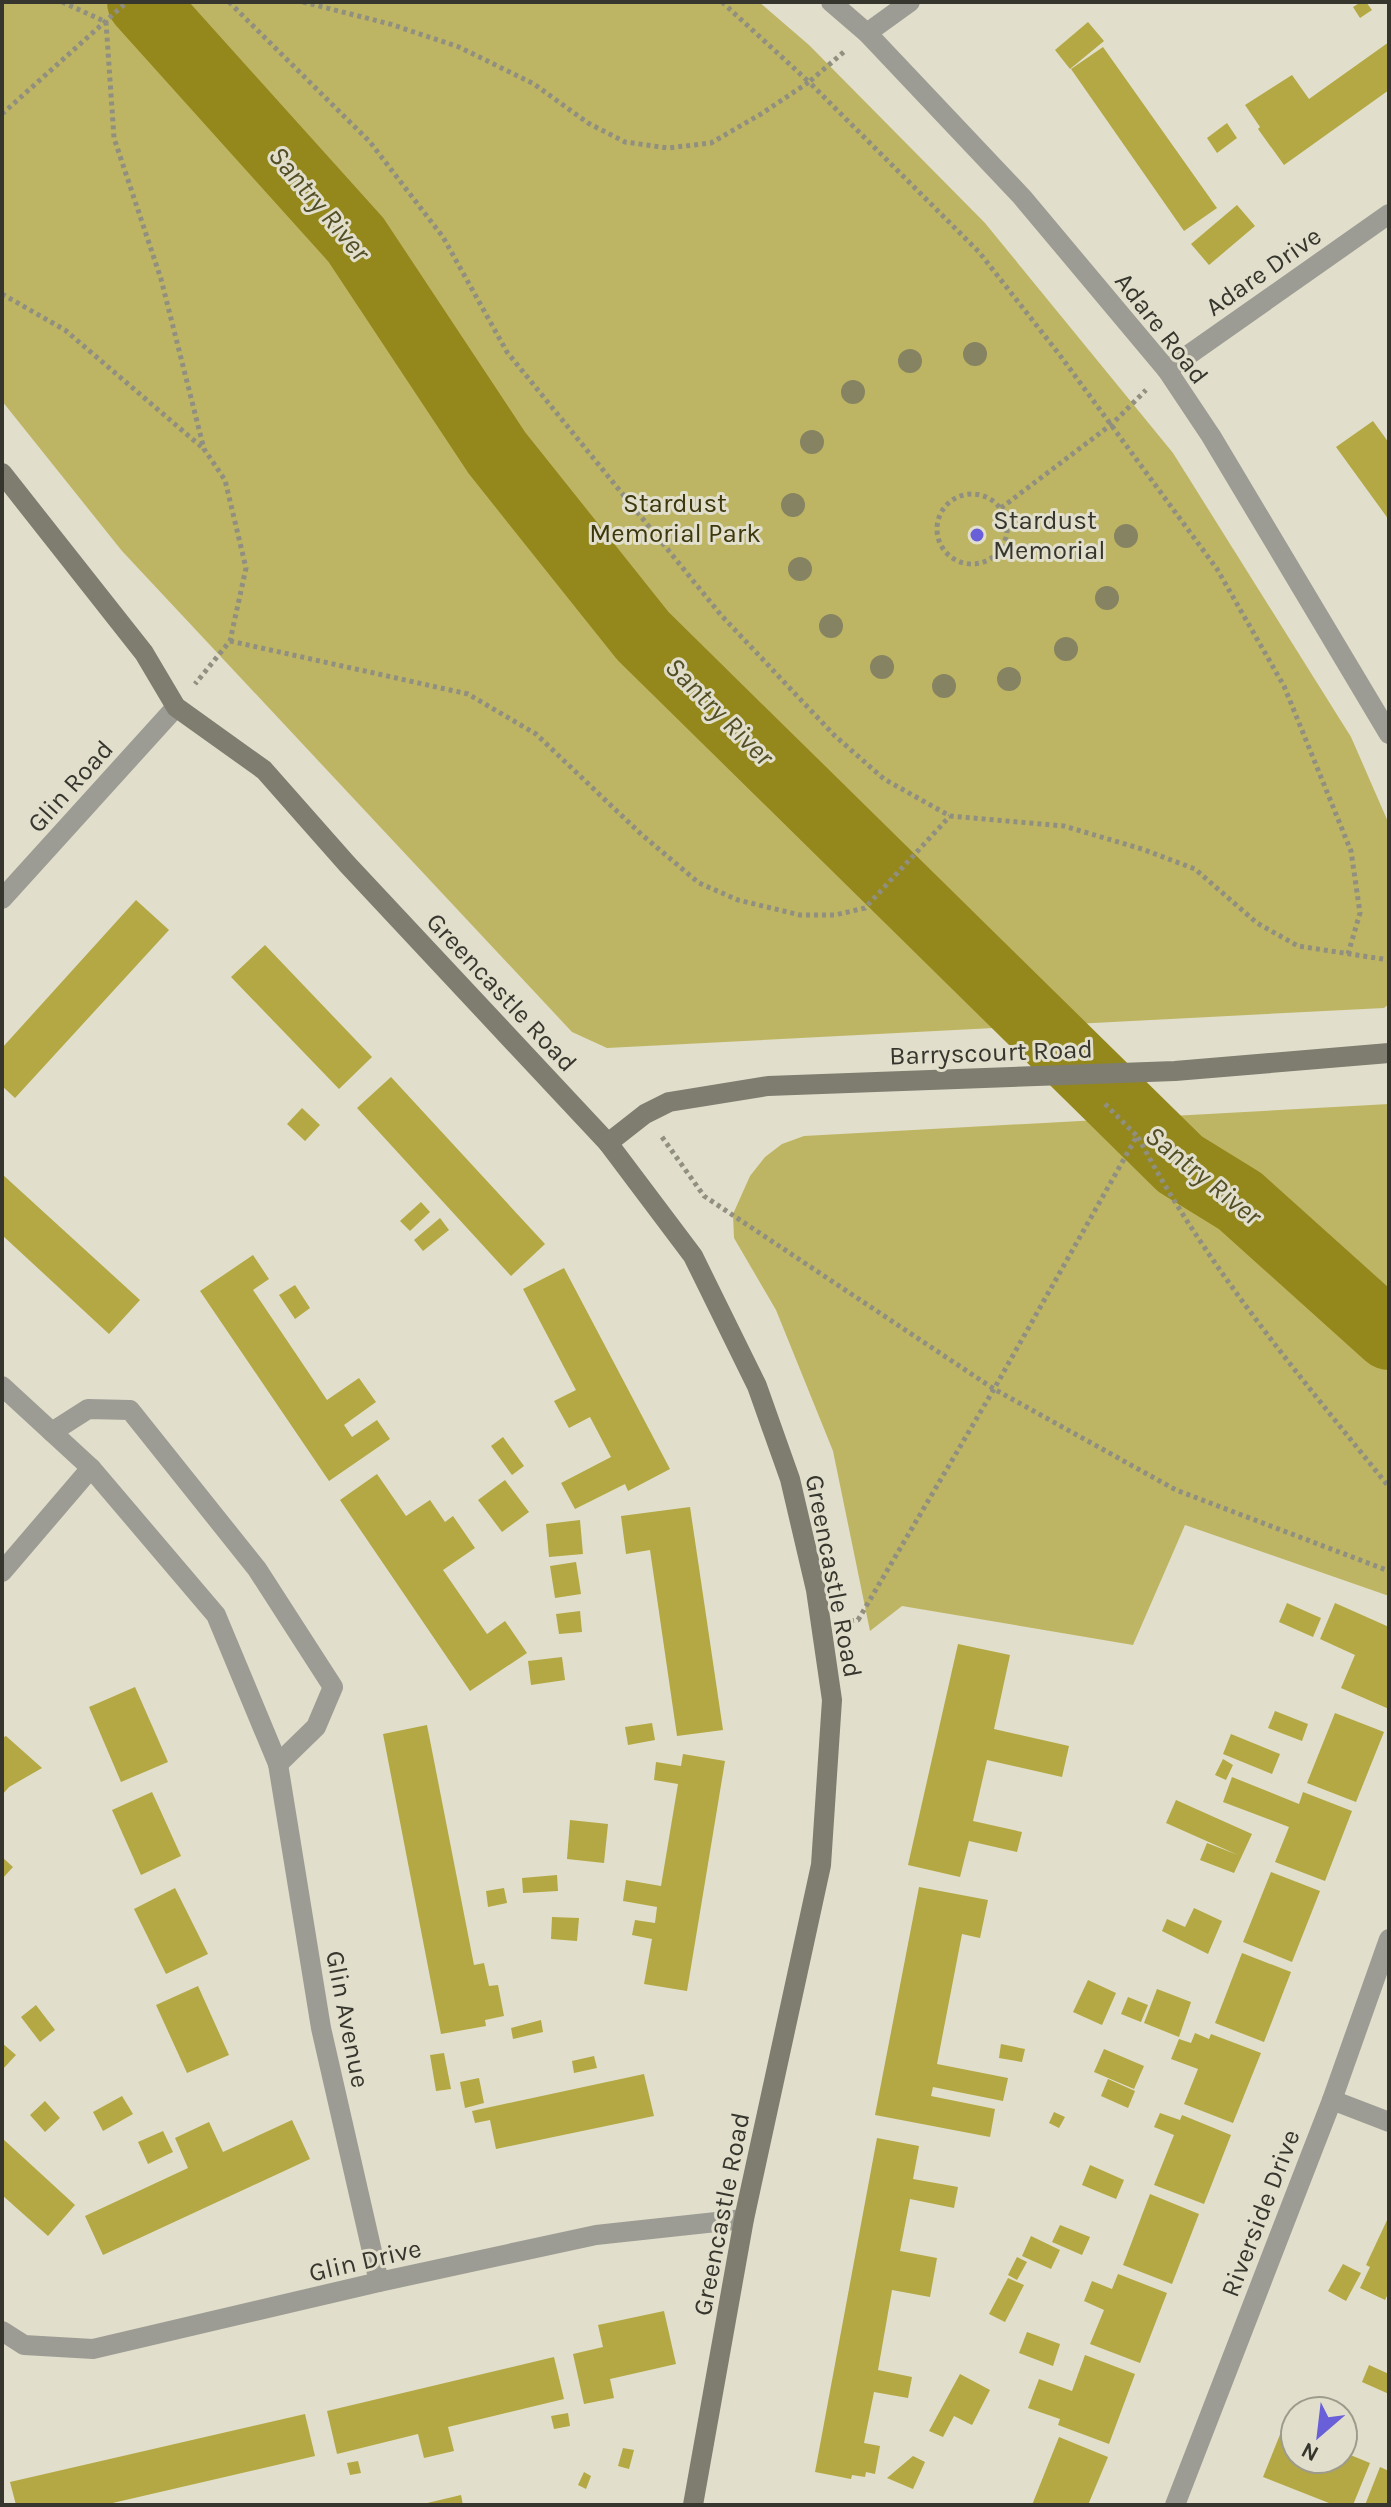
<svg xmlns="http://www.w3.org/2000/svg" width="1391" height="2507" viewBox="0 0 1391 2507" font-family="Karla,sans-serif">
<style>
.green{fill:#beb564}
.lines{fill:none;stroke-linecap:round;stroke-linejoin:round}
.river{stroke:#94881c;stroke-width:70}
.building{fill:#b3a843}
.path{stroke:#908f80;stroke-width:5;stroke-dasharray:4 4;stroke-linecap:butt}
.street{stroke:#9d9c94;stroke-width:20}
.secondary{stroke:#7e7d70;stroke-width:20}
.tree{fill:#868362}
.poi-dot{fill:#695fd8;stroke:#e1dfcb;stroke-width:3}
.labels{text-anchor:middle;stroke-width:6;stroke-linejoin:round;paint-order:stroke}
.street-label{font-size:26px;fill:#37362e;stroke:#e1dfcb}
.park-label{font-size:26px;fill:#3c370c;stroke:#e1dfcb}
.poi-label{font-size:26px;fill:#37362e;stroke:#e1dfcb;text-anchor:start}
.water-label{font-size:28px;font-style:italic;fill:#534e25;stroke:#e1dfcb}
</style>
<rect width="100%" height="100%" fill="#e1dfcb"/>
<g class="green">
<polygon points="2,2 759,2 809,45 985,223 1173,453 1351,737 1389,824 1389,1004 1384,1008 607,1048 572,1032 122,551 2,401"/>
<polygon points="1389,1104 1389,1596 1185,1525 1133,1645 902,1606 870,1631 833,1451 776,1310 734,1238 733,1214 750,1176 765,1157 782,1144 804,1136"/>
</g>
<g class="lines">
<polyline class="river" points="142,2 356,240 497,453 643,636 1180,1164 1240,1201 1389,1335"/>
</g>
<g class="building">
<polygon points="1361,2 1366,2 1372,10 1360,18 1353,7"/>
<polygon points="1088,22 1104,41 1070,69 1055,50"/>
<polygon points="1389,42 1389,90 1284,165 1258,129 1260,127 1245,105 1292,75 1309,99"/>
<polygon points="1103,47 1217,208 1184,231 1071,69"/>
<polygon points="1227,123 1237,138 1217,153 1207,138"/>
<polygon points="1237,205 1255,226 1209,265 1191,244"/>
<polygon points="1373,421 1389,443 1389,520 1336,447"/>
<polygon points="136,900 169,930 15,1098 2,1086 2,1048"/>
<polygon points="265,945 372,1057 339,1089 231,977"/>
<polygon points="391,1077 545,1244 511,1276 357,1108"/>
<polygon points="302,1108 320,1125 305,1141 287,1124"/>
<polygon points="2,1174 140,1300 109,1334 2,1235"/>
<polygon points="421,1202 430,1212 410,1231 400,1221"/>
<polygon points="440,1218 449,1230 423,1251 414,1240"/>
<polygon points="253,1255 269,1279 253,1290 327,1400 359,1378 376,1402 344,1425 352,1437 377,1420 390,1439 329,1481 200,1291"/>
<polygon points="564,1268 670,1469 628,1491 625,1484 575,1509 561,1483 611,1457 590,1417 569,1428 554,1401 576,1390 523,1289"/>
<polygon points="295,1285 310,1308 295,1319 279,1295"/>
<polygon points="503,1437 524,1466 512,1475 491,1446"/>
<polygon points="377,1474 406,1516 430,1500 445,1522 453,1516 475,1548 443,1570 487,1634 505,1621 527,1653 470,1691 340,1500"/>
<polygon points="505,1480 529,1512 502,1532 478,1500"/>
<polygon points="690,1507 723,1730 677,1736 650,1550 626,1554 621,1516"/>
<polygon points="580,1520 583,1554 549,1557 546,1524"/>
<polygon points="576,1562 581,1594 555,1598 550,1566"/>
<polygon points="1287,1603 1321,1618 1313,1637 1279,1622"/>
<polygon points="1335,1603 1389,1627 1389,1709 1341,1688 1355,1655 1320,1639"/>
<polygon points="580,1611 582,1632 559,1634 556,1614"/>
<polygon points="958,1644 1010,1655 994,1729 1069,1746 1062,1777 987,1760 973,1821 1022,1832 1017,1852 969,1841 960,1877 908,1865"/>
<polygon points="562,1657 565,1680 531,1685 528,1661"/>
<polygon points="135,1687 168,1762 121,1782 89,1707"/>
<polygon points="1275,1711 1308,1724 1302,1741 1268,1728"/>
<polygon points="1335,1713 1384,1732 1356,1802 1307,1783"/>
<polygon points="652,1723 655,1740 628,1745 625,1727"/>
<polygon points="427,1725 474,1965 484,1963 489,1986 498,1985 504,2016 485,2020 486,2026 441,2034 383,1734"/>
<polygon points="1231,1734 1280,1754 1272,1774 1223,1754"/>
<polygon points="6,1736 42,1768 9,1787 2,1795 2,1738"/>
<polygon points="683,1754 725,1761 687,1991 644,1984 652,1939 632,1935 635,1920 655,1923 657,1907 623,1901 626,1880 661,1886 678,1784 654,1780 656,1762 681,1766"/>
<polygon points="1223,1759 1233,1765 1226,1780 1215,1775"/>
<polygon points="1232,1777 1299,1804 1303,1792 1352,1811 1325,1881 1275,1862 1289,1827 1223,1802"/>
<polygon points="152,1792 181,1856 141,1875 112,1810"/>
<polygon points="1176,1800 1252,1834 1234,1873 1200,1860 1207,1843 1238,1855 1166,1823"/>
<polygon points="570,1820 608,1824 604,1863 567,1859"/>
<polygon points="2,1857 13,1867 2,1879"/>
<polygon points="1271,1872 1320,1891 1292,1962 1243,1942"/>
<polygon points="557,1875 558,1891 523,1893 522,1878"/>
<polygon points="919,1887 988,1900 980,1938 962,1934 937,2064 1008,2078 1003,2101 933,2087 931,2096 995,2109 990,2137 875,2115"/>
<polygon points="175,1888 208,1954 166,1974 134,1909"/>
<polygon points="504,1888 507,1903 488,1907 486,1891"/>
<polygon points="1194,1908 1222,1921 1208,1954 1162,1931 1167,1919 1185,1927"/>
<polygon points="552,1917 579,1918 577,1941 551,1939"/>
<polygon points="1242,1953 1291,1972 1264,2042 1215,2023"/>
<polygon points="1088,1980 1116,1993 1102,2025 1073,2012"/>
<polygon points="198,1986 229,2055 187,2073 156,2005"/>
<polygon points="1157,1989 1191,2002 1179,2037 1144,2023"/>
<polygon points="1128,1997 1148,2005 1141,2022 1121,2014"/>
<polygon points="36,2005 55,2030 40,2042 21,2017"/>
<polygon points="541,2020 543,2032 513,2039 511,2028"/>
<polygon points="1195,2033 1209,2039 1211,2034 1261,2053 1233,2123 1184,2104 1198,2069 1171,2059 1179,2039 1191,2043"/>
<polygon points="2,2043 16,2055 2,2070"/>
<polygon points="1001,2044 1025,2049 1022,2062 999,2058"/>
<polygon points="1104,2049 1144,2066 1134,2089 1094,2072"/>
<polygon points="444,2053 451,2089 436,2091 430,2055"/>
<polygon points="594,2056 597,2068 574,2073 572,2061"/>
<polygon points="644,2074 654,2116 496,2149 490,2120 475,2123 472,2111"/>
<polygon points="479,2078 484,2103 465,2108 460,2082"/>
<polygon points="1108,2079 1135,2091 1128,2108 1101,2096"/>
<polygon points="122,2096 133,2114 103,2131 93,2112"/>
<polygon points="45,2101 60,2118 45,2132 30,2115"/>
<polygon points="1054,2112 1065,2117 1059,2128 1049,2123"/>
<polygon points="1160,2113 1180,2120 1182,2115 1231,2135 1204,2204 1154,2185 1174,2135 1154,2127"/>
<polygon points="292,2120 310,2159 103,2255 85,2216 188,2168 175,2138 209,2122 223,2152"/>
<polygon points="163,2131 173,2152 148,2164 138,2142"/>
<polygon points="2,2138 75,2205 48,2236 2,2195"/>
<polygon points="877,2138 919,2146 913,2179 958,2187 954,2208 910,2199 900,2251 937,2258 930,2297 892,2290 878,2370 912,2377 908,2398 874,2392 864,2443 880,2446 875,2474 866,2472 865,2477 852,2475 851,2479 815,2472"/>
<polygon points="1090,2165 1124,2180 1116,2199 1082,2185"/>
<polygon points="1150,2194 1199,2214 1172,2284 1123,2265"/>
<polygon points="1389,2216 1389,2292 1385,2300 1360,2288 1370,2267 1366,2265"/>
<polygon points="1060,2225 1090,2237 1082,2255 1052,2242"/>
<polygon points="1031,2236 1060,2250 1051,2269 1022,2256"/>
<polygon points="1017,2257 1027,2262 1017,2280 1008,2275"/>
<polygon points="1343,2264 1361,2273 1346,2301 1328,2291"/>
<polygon points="1118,2274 1167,2293 1140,2363 1090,2344 1104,2310 1084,2301 1092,2281 1112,2289"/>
<polygon points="1008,2278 1024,2285 1005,2322 989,2314"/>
<polygon points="664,2311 676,2364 610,2379 614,2398 584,2404 573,2354 603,2347 598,2325"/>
<polygon points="1027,2332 1060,2344 1053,2366 1019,2353"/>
<polygon points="1085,2355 1135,2374 1109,2444 1058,2425 1060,2419 1028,2408 1039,2379 1072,2391"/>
<polygon points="554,2357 564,2399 448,2427 454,2451 424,2458 418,2434 337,2454 327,2411"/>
<polygon points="1369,2365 1389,2374 1389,2394 1362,2382"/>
<polygon points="960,2374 990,2390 972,2425 954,2416 943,2437 929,2431"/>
<polygon points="568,2413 570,2426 554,2429 551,2416"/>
<polygon points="305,2414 315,2456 104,2505 16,2505 10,2482"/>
<polygon points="1283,2427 1295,2432 1295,2459 1343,2459 1343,2452 1370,2463 1353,2505 1334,2505 1263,2477"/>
<polygon points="1059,2437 1108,2457 1088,2505 1032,2505"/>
<polygon points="623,2448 634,2450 629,2469 618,2466"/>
<polygon points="913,2456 925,2462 913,2489 887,2478"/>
<polygon points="358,2461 361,2473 350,2475 347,2463"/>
<polygon points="1380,2467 1389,2471 1389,2505 1365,2505"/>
<polygon points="584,2472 591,2476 586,2489 578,2485"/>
<polygon points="461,2495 463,2505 423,2505 423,2504"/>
</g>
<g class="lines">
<g class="path">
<polyline points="62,2 106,22 114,138 161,279 204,449 225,480 246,568 230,641 195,684"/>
<polyline points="229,2 370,142 443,237 507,352 721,615 834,735 884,779 950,816 1064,826 1142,849 1195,869 1257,923 1298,946 1389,960"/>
<polyline points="303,2 390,24 459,47 534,84 588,123 625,142 668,148 711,143 761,114 809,82 979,252 1059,354 1217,569 1284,686 1351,851 1360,913 1348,954"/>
<polyline points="722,2 809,82 846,50"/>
<polyline points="2,114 127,2"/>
<polyline points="2,294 65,330 204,449"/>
<circle cx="972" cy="529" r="35"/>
<polyline points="1001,508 1112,424 1146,390"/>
<polyline points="230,641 468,694 536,734 641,834 699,883 738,900 800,915 835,915 865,908 950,816"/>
<polyline points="662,1137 704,1196 994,1389 1176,1490 1389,1571"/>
<path d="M1138,1137C1205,1265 1299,1375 1389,1487"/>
<polyline points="850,1621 858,1620 994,1389 1137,1136 1104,1103"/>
</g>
<g class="street">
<polyline points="831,2 867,33 1022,197 1167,370 1211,436 1389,734"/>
<polyline points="867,33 910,2"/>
<polyline points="1167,370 1389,214"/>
<polyline points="2,899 176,707"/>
<polyline points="2,1386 91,1468 216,1615 278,1764 321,2028 379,2282"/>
<polyline points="52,1432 88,1409 130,1410 257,1569 333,1687 316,1727 278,1764"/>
<polyline points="2,1572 91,1468"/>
<polyline points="1332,2100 1389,2122"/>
<polyline points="2,2331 24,2345 93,2349 379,2282 596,2235 744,2219"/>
<polyline points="1175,2505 1332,2100 1389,1939"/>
</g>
<g class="secondary">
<polyline points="2,473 144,653 176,707 264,770 347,864 608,1143 693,1256 757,1386 790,1479 816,1590 832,1700 821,1865 744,2219 693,2505"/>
<polyline points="608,1143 645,1114 669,1102 768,1086 1175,1071 1389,1053"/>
</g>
</g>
<g class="tree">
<circle cx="975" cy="354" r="12"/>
<circle cx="910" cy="361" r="12"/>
<circle cx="853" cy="392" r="12"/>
<circle cx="812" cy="442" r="12"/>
<circle cx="793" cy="505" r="12"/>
<circle cx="1126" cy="536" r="12"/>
<circle cx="800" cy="569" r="12"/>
<circle cx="1107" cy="598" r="12"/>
<circle cx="831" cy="626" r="12"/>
<circle cx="1066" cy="649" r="12"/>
<circle cx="882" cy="667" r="12"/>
<circle cx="1009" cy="679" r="12"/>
<circle cx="944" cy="686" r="12"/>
</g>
<circle class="poi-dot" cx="977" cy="535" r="8"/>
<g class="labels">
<g class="street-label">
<text transform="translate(1263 271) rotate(-35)" y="9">Adare Drive</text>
<text transform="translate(1162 328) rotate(52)" y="9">Adare Road</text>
<text transform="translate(70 786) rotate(-48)" y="9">Glin Road</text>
<text transform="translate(502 992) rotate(47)" y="9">Greencastle Road</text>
<text transform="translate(991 1052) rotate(-2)" y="9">Barryscourt Road</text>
<text transform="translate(834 1576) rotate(79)" y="9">Greencastle Road</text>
<text transform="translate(348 2019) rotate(79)" y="9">Glin Avenue</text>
<text transform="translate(1260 2213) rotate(-69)" y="9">Riverside Drive</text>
<text transform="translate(721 2214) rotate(-79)" y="9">Greencastle Road</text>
<text transform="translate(365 2260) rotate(-13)" y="9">Glin Drive</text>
</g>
<g class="park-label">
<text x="675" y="512">Stardust<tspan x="675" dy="30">Memorial Park</tspan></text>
</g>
<g class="poi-label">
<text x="993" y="529">Stardust<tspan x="993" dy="30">Memorial</tspan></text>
</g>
<g class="water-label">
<text transform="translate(320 203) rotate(50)" y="10">Santry River</text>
<text transform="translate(720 711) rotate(45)" y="10">Santry River</text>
<text transform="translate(1204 1175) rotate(39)" y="10">Santry River</text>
</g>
</g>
<rect width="1391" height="2507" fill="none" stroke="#37362e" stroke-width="8"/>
<g transform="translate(1319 2435) rotate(208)"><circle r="38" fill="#e1dfcb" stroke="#9d9b8c" stroke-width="2"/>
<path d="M0-6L14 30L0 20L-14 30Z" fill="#695fd8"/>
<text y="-12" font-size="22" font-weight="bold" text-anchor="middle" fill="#37362e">N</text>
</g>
</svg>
